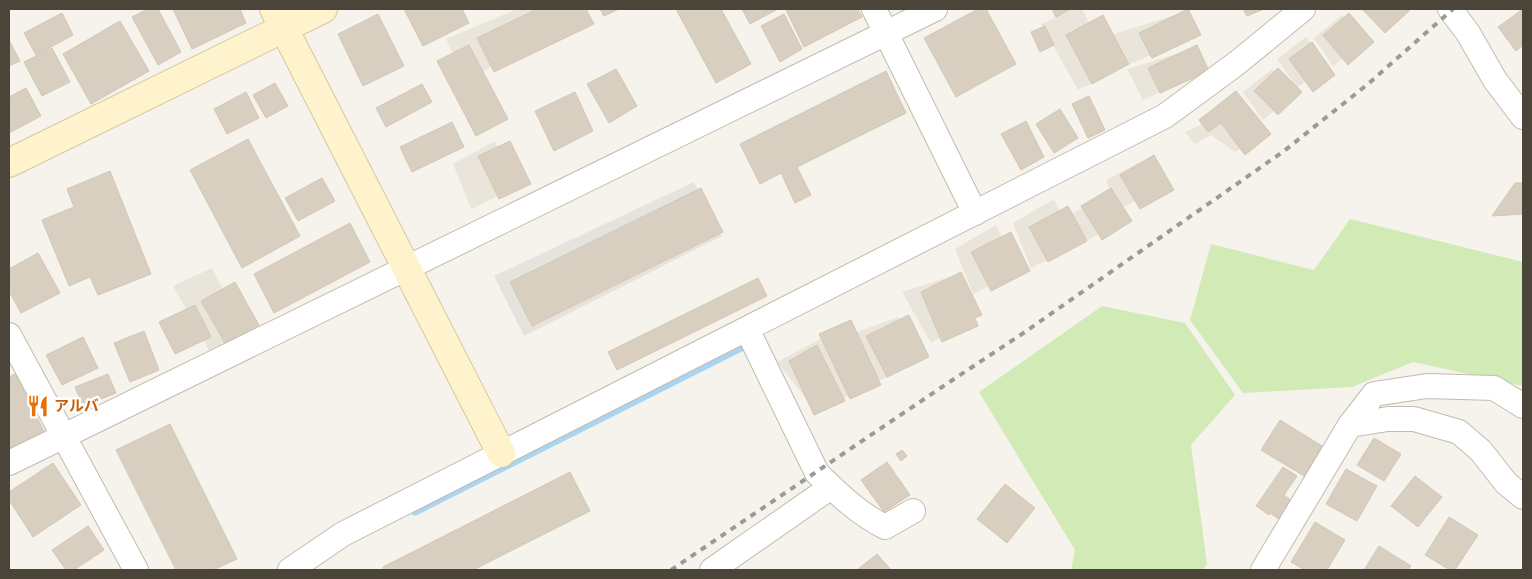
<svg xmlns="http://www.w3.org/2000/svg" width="1532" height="579" viewBox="0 0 1532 579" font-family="Raleway,'Noto Sans JP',sans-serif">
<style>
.residential{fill:#eae5da}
.industrial{fill:#e6e2dd}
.green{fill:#d2eab5}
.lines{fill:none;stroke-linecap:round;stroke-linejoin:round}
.stream{stroke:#a9d4f2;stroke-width:9}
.building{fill:#d8cfc1;stroke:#d3c7b4}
.street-casing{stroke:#c2bbae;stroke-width:26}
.secondary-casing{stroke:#d6c79b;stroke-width:30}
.street{stroke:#fff;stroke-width:24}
.secondary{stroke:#fff3cd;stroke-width:28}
.rail{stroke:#9a9a9a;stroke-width:4;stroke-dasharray:6 6;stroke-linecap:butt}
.labels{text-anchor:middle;stroke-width:5;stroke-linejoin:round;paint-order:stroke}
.food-label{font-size:15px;font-weight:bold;fill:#c56008;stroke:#fff;text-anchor:start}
</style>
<rect width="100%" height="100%" fill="#f6f3ec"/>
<g class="residential">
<polygon points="517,9 565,9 572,25 466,80 446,39"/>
<polygon points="1074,9 1082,9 1114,73 1078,90 1041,24"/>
<polygon points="1178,14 1189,39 1130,64 1114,34"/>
<polygon points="1342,15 1364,42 1333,66 1314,38"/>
<polygon points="1306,37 1327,63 1297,88 1277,59"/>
<polygon points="1191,49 1202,74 1143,100 1127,69"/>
<polygon points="1272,69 1293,96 1263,120 1243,92"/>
<polygon points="1239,107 1261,135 1235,152 1211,135 1195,144 1185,132"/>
<polygon points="495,141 517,187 471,209 453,164"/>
<polygon points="1142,161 1158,188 1120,209 1106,180"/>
<polygon points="1102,197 1117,224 1079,245 1066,217"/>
<polygon points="1054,199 1076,246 1031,268 1013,223"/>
<polygon points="996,225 1018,272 973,294 955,249"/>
<polygon points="212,268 246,335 210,352 173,286"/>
<polygon points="949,277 965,324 931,343 902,292"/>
<polygon points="899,317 922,360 816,411 777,362 839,329 848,335"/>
</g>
<polygon class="industrial" points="694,182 722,236 524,336 494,276"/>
<g class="green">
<polygon points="1350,219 1523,262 1523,386 1413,362 1352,387 1243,393 1190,320 1211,244 1314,270"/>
<polygon points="1102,306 1185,323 1235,395 1191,445 1207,564 1203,570 1071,570 1075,550 979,392"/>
</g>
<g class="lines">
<polyline class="stream" points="415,511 743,346"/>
</g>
<g class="building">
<polygon points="148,9 158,9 181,52 158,65 132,17"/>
<polygon points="173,9 240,9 246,23 192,49"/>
<polygon points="404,9 462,9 469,23 423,46"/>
<polygon points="537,9 586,9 594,24 494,72 477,38"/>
<polygon points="600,9 619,9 604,16"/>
<polygon points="680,9 721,9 751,64 716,83 677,11"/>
<polygon points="742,9 778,9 750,24"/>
<polygon points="789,9 858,9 862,17 804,47 786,10"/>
<polygon points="978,9 986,9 1016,64 956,97 924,38"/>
<polygon points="1052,9 1071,9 1056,17"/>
<polygon points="1188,9 1201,35 1152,58 1139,33"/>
<polygon points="1243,9 1264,9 1247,16"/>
<polygon points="1362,9 1409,9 1410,10 1385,33"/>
<polygon points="1523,9 1523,45 1516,51 1498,27"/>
<polygon points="62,13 73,35 36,55 24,33"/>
<polygon points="1349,13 1374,42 1348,65 1323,35"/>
<polygon points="378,14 404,66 363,86 338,34"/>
<polygon points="784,14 802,49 780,62 761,26"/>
<polygon points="1103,15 1129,64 1092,84 1066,35"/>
<polygon points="120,21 149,71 91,104 63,54"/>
<polygon points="1045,26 1054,45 1040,52 1031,32"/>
<polygon points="9,40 20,61 9,66"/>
<polygon points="1312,42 1335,75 1313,92 1289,59"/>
<polygon points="469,45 508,119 476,136 437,61"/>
<polygon points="1197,45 1209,71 1160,93 1148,68"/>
<polygon points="52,48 70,82 42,96 24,62"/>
<polygon points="1278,68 1302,92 1278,115 1254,91"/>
<polygon points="616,69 637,106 609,123 587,84"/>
<polygon points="886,71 906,113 797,167 811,195 795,203 781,173 760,184 740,144"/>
<polygon points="275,83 288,106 266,118 253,95"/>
<polygon points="422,84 432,102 386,127 376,108"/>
<polygon points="26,88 41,116 9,133 9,97"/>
<polygon points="1236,91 1271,134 1245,155 1221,123 1208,132 1199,120"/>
<polygon points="246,92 259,118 227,134 214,109"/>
<polygon points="575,92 593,131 554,151 535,111"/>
<polygon points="1089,96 1105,130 1088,138 1072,104"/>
<polygon points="1060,109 1078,138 1054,153 1036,124"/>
<polygon points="1026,121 1044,157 1021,170 1001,134"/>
<polygon points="452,122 464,147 412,172 400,147"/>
<polygon points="248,139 300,236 242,268 190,170"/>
<polygon points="510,141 531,184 499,199 478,156"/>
<polygon points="1154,155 1174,190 1140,209 1120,175"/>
<polygon points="110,171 151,274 98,295 90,277 69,286 42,220 74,207 67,189"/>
<polygon points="322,178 335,201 298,221 285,198"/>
<polygon points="1515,183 1523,183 1523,214 1492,216"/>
<polygon points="701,188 723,232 532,326 510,282"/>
<polygon points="1111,188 1132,221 1102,240 1081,206"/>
<polygon points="1068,206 1087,241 1048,262 1029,227"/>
<polygon points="350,223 370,262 274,313 254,274"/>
<polygon points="1011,232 1030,271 991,291 971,252"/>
<polygon points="38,253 60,293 21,313 9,291 9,269"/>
<polygon points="961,272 982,315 975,318 978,326 942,342 921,292"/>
<polygon points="758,278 767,296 617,370 608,352"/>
<polygon points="235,282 259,325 225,343 201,301"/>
<polygon points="195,305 211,337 175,354 159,322"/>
<polygon points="909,315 929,357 887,377 866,336"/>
<polygon points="851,320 881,385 850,399 819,334"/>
<polygon points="144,331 159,370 130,382 114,343"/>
<polygon points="83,337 98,368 62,385 46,355"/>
<polygon points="817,345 845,401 814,415 789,361"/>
<polygon points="15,374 45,433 9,451 9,377"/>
<polygon points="108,374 116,393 83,406 75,387"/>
<polygon points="1280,420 1322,446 1304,476 1261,450"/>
<polygon points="170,424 237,559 213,570 176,570 116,450"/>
<polygon points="1374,438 1401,454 1384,481 1357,465"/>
<polygon points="902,450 907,456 901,461 896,454"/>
<polygon points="887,462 910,495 884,512 861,480"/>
<polygon points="53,463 81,505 33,537 9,500 9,492"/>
<polygon points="1283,467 1297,476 1284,495 1293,502 1280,520 1270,513 1269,515 1256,506"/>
<polygon points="1346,469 1377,486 1357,521 1326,504"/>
<polygon points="570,472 590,511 473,570 384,570 383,567"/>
<polygon points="1415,476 1442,497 1418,527 1391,506"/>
<polygon points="1005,484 1035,508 1007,543 977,519"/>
<polygon points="1449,517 1478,535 1455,570 1450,570 1425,555"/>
<polygon points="1315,522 1345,540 1327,570 1305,570 1291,562"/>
<polygon points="88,526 104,550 74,570 66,570 52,550"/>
<polygon points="1379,546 1411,566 1408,570 1364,570"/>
<polygon points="877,554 891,570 857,570"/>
</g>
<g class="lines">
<g class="street-casing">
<g id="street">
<polyline points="874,9 975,213"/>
<polyline points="1450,9 1468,33 1495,80 1523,117"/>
<path d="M747,329L817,473C837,493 859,514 885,527L913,511"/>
<polyline points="9,335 136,570"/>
<polyline points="1350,425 1374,394 1427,386 1494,388 1523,406"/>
<polyline points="9,463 935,9"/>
<polyline points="290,570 343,534 1165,116 1237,63 1303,9"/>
<polyline points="712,570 831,487"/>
<polyline points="1263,570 1350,425 1388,419 1414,419 1459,432 1481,451 1506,483 1523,497"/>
</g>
</g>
<g class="secondary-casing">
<g id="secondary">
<polyline points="274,9 501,453"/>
<polyline points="9,163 323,9"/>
</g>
</g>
<use href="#street" class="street"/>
<use href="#secondary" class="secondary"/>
<polyline class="rail" points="671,570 942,387 1022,334 1284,151 1368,84 1453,9"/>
</g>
<defs>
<g id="restaurant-bare" transform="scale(1.725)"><path d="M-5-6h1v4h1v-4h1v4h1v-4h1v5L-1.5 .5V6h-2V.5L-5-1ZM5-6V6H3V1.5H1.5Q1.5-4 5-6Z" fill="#e8710a" stroke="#fff" stroke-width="2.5" paint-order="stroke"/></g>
</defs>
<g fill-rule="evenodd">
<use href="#restaurant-bare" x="38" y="406"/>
</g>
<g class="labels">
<g class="food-label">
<text x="54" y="411">アルバ</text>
</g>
</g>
<rect width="1532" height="579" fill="none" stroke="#4b4439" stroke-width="20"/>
</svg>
